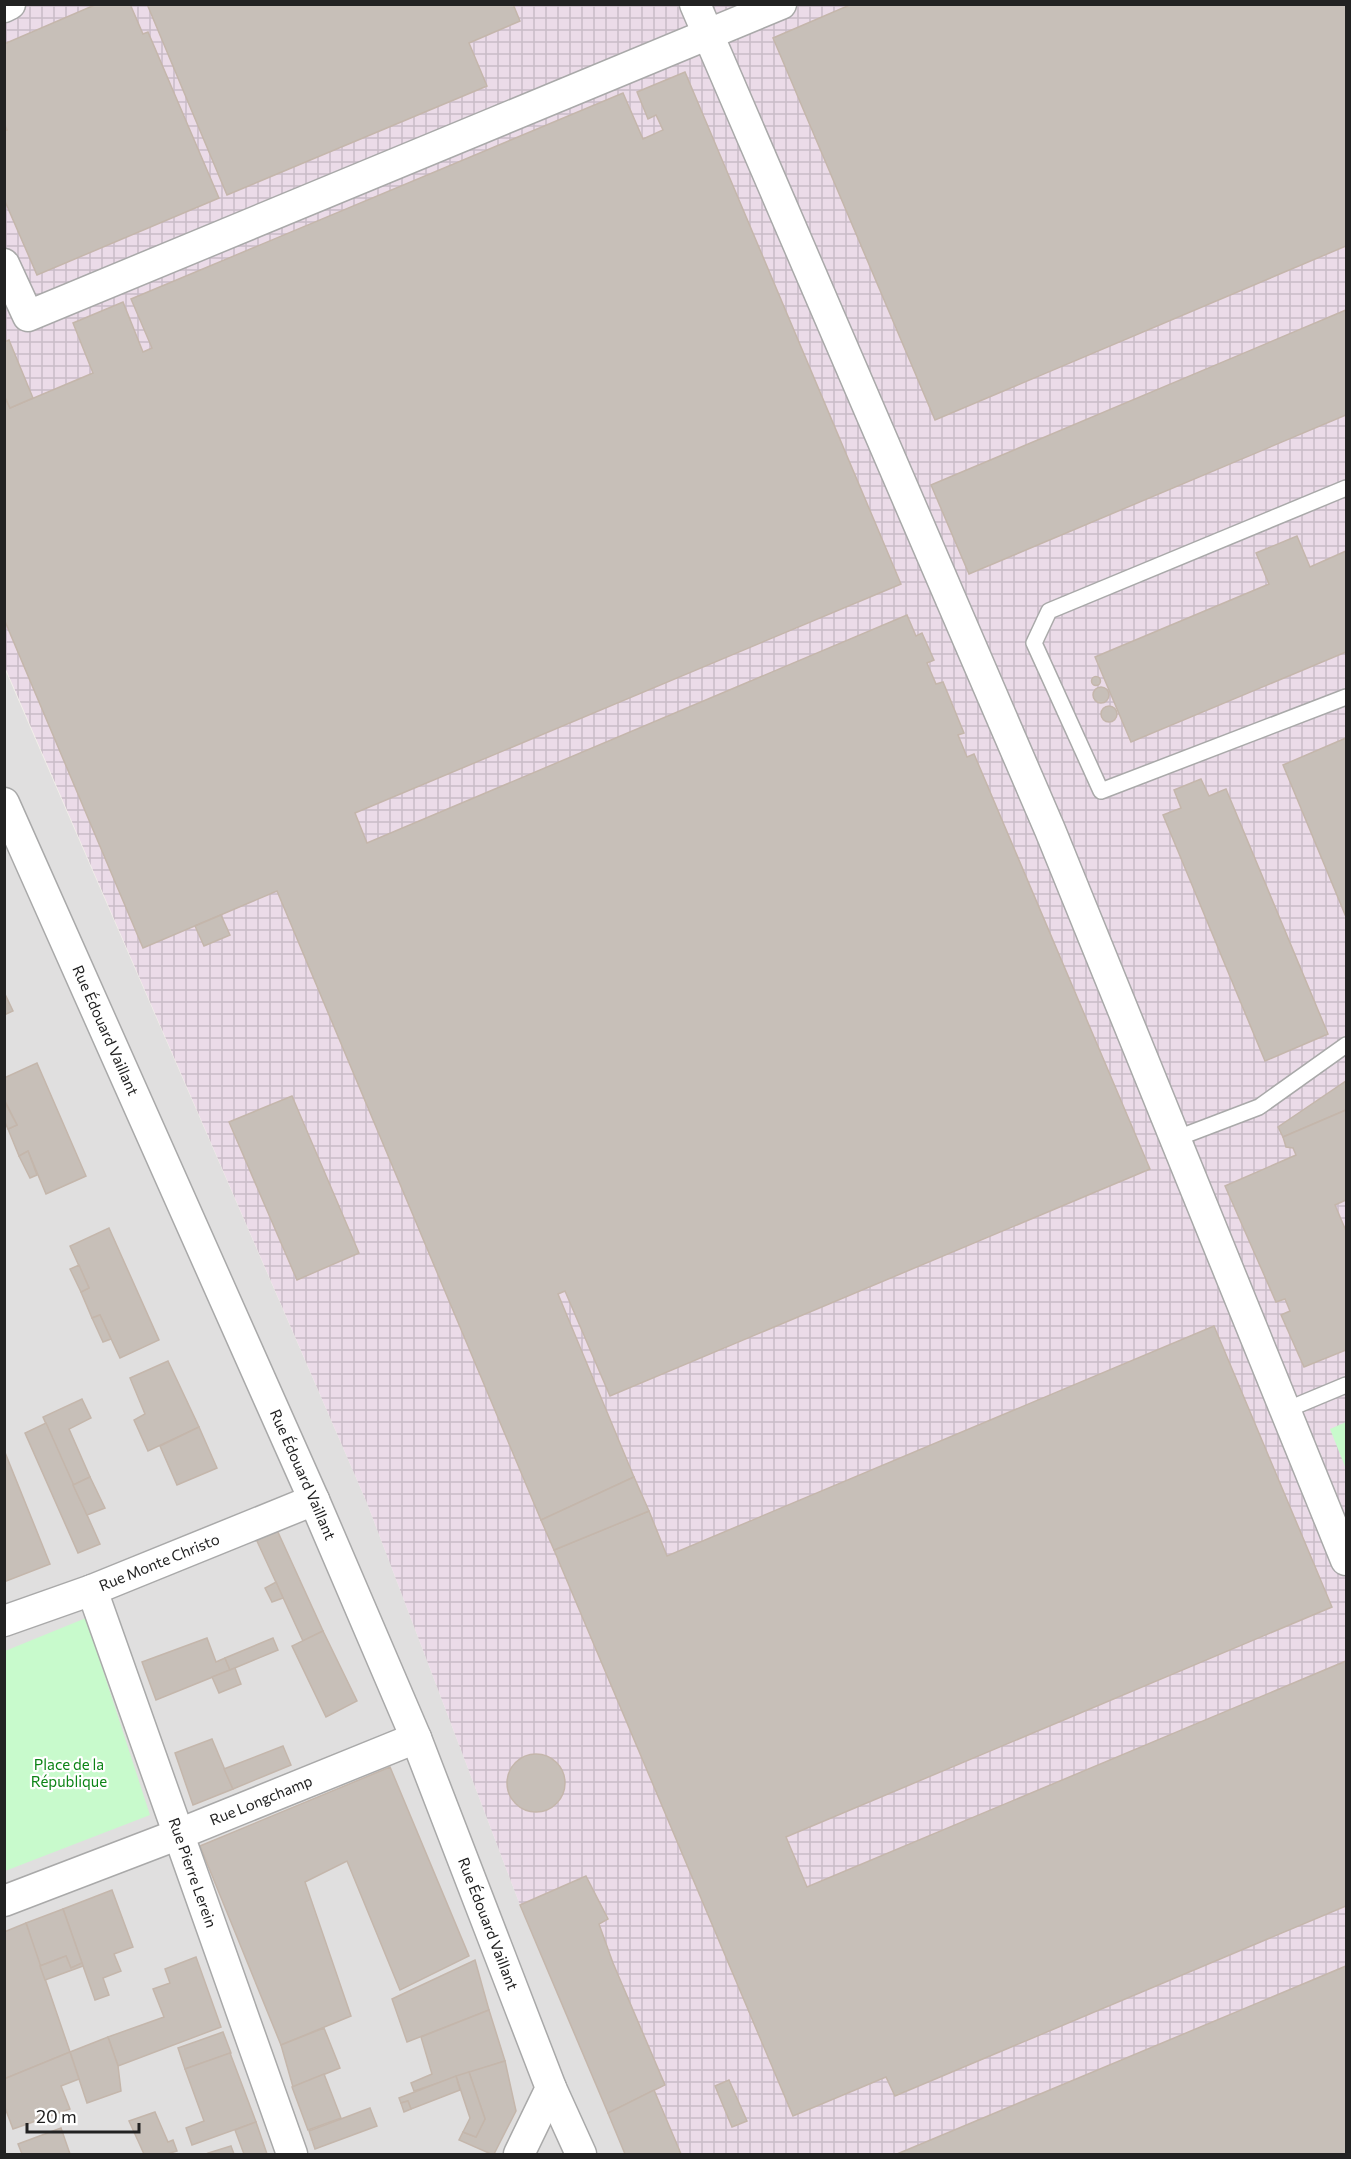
<svg xmlns="http://www.w3.org/2000/svg" width="1351" height="2159" viewBox="0 0 1351 2159" font-family="Commissioner,sans-serif">
<style>
.residential{fill:#e0dfdf}
.industrial{fill:url(#industrial-grid)}
.park{fill:#c8facc}
.building{fill:#c7bfb8;stroke:#c4b6ab;stroke-width:1.5}
.lines{fill:none;stroke-linecap:round;stroke-linejoin:round}
.service-casing{stroke:#a9a9a9;stroke-width:18}
.minor-casing{stroke:#a9a9a9;stroke-width:33}
.service{stroke:#fff;stroke-width:15}
.minor{stroke:#fff;stroke-width:30}
.labels{text-anchor:middle;stroke-width:4.5;stroke-linejoin:round;paint-order:stroke}
.street-label{font-size:15px;fill:#222;stroke:#fff}
.park-label{font-size:15px;fill:#0c8416;stroke:#fff}
</style>
<defs>
<pattern id="industrial-grid" width="8" height="8" patternUnits="userSpaceOnUse" patternTransform="scale(1.5)"><rect width="8" height="8" fill="#ebdbe8"/><path d="M0 4h8M4 0v8" fill="none" stroke="#c9bcc7"/></pattern>
</defs>
<rect width="100%" height="100%" fill="#f2efe9"/>
<polygon class="residential" points="4,667 367,1503 520,1905 625,2154 5,2154"/>
<polygon class="industrial" points="4,5 1346,5 1346,2154 625,2154 520,1905 367,1503 5,667"/>
<g class="park">
<polygon points="1346,1422 1346,1469 1330,1429"/>
<polygon points="86,1618 150,1815 5,1871 5,1651"/>
</g>
<g class="building">
<polygon points="97,4 130,4 143,34 148,32 219,198 37,275 4,199 4,131 7,130 4,123 4,44"/>
<polygon points="147,4 513,4 520,21 469,43 487,86 227,195"/>
<polygon points="852,4 1346,4 1346,246 935,420 773,38"/>
<polygon points="685,72 901,584 355,813 367,843 907,615 916,636 922,633 934,660 927,663 936,684 943,682 964,733 958,735 967,757 974,754 1150,1169 610,1396 565,1291 558,1294 634,1477 541,1520 277,891 143,948 4,619 4,395 10,408 93,373 73,323 123,302 143,352 152,348 131,299 623,93 643,139 663,130 656,115 648,119 637,92"/>
<polygon points="1346,310 1346,415 969,574 931,485"/>
<polygon points="9,340 33,398 10,408 4,395 4,342"/>
<polygon points="1297,536 1310,567 1346,551 1346,652 1131,742 1095,657 1269,584 1256,553"/>
<circle cx="1096" cy="681" r="4.5"/>
<circle cx="1101" cy="695" r="8"/>
<circle cx="1109" cy="714" r="8"/>
<polygon points="1346,738 1346,917 1283,765"/>
<polygon points="1201,779 1209,796 1226,789 1328,1034 1265,1061 1163,815 1181,808 1174,790"/>
<polygon points="221,915 230,935 204,946 195,926"/>
<polygon points="4,992 13,1011 4,1015"/>
<polygon points="37,1063 86,1176 46,1194 28,1151 19,1156 8,1129 17,1125 4,1099 4,1078"/>
<polygon points="1346,1081 1346,1110 1283,1137 1278,1127"/>
<polygon points="292,1096 359,1253 297,1280 229,1122"/>
<polygon points="4,1101 17,1125 8,1129 4,1120"/>
<polygon points="1346,1110 1346,1200 1335,1205 1346,1231 1346,1350 1304,1367 1281,1315 1290,1311 1285,1299 1276,1302 1225,1186 1296,1155 1293,1148 1286,1147 1283,1137"/>
<polygon points="28,1151 37,1175 30,1178 19,1156"/>
<polygon points="109,1228 159,1340 120,1358 100,1315 92,1318 81,1292 89,1288 70,1246"/>
<polygon points="79,1265 89,1288 81,1292 70,1269"/>
<polygon points="100,1315 111,1339 103,1342 92,1318"/>
<polygon points="1214,1326 1332,1607 786,1837 807,1887 1346,1661 1346,1906 895,2096 886,2077 793,2116 554,1550 649,1511 667,1556"/>
<polygon points="168,1361 199,1427 148,1451 134,1420 145,1414 130,1378"/>
<polygon points="82,1399 91,1418 69,1429 90,1477 73,1485 43,1417"/>
<polygon points="46,1423 100,1544 78,1553 25,1433"/>
<polygon points="199,1427 217,1468 177,1485 160,1446"/>
<polygon points="4,1450 50,1564 4,1582"/>
<polygon points="90,1477 105,1508 87,1515 73,1485"/>
<polygon points="634,1477 649,1511 554,1550 541,1520"/>
<polygon points="277,1530 323,1631 303,1641 256,1539"/>
<polygon points="276,1582 283,1598 272,1602 265,1588"/>
<polygon points="323,1631 357,1701 326,1717 292,1646"/>
<polygon points="207,1638 216,1662 225,1658 230,1670 156,1700 142,1662"/>
<polygon points="273,1638 278,1650 230,1670 225,1658"/>
<polygon points="235,1668 241,1684 219,1693 212,1677"/>
<polygon points="212,1739 233,1789 193,1805 175,1753"/>
<polygon points="283,1746 291,1765 233,1789 224,1769"/>
<circle cx="536" cy="1783" r="29"/>
<polygon points="390,1767 469,1956 400,1990 347,1861 305,1882 351,2016 281,2045 200,1846"/>
<polygon points="586,1876 608,1919 599,1924 613,1963 665,2085 608,2113 520,1905"/>
<polygon points="112,1890 133,1947 114,1954 121,1971 103,1978 109,1995 95,2000 63,1909"/>
<polygon points="63,1909 82,1963 71,1968 66,1956 40,1966 26,1923"/>
<polygon points="26,1923 70,2052 4,2079 4,1932"/>
<polygon points="66,1956 71,1968 82,1963 83,1966 45,1980 40,1966"/>
<polygon points="196,1957 221,2027 118,2066 108,2037 164,2017 153,1989 170,1983 165,1969"/>
<polygon points="475,1960 489,2010 407,2042 392,1999"/>
<polygon points="1346,1966 1346,2154 897,2154"/>
<polygon points="489,2010 505,2061 414,2091 411,2083 432,2074 421,2037"/>
<polygon points="324,2028 340,2068 293,2087 281,2045"/>
<polygon points="223,2032 231,2053 185,2069 178,2048"/>
<polygon points="108,2037 118,2066 121,2091 87,2103 70,2052"/>
<polygon points="70,2052 79,2079 61,2086 70,2109 13,2129 4,2105 4,2079"/>
<polygon points="230,2053 256,2122 192,2145 186,2128 204,2121 185,2069"/>
<polygon points="505,2061 516,2111 494,2154 491,2154 459,2140 463,2132 476,2137 485,2119 469,2072"/>
<polygon points="469,2072 485,2119 476,2137 463,2132 470,2118 456,2076"/>
<polygon points="324,2074 341,2118 308,2130 292,2087"/>
<polygon points="456,2076 460,2090 411,2109 408,2101 401,2103 399,2098"/>
<polygon points="729,2080 747,2121 732,2127 715,2086"/>
<polygon points="654,2090 681,2154 625,2154 608,2113"/>
<polygon points="408,2101 411,2109 404,2112 401,2103"/>
<polygon points="370,2108 377,2126 315,2149 309,2131"/>
<polygon points="155,2112 168,2142 173,2140 177,2151 167,2154 144,2154 129,2121"/>
<polygon points="256,2122 267,2154 244,2154 235,2130"/>
<polygon points="61,2128 70,2154 22,2154 18,2144"/>
<polygon points="231,2146 234,2154 209,2154 208,2153"/>
</g>
<g class="lines">
<g class="service-casing">
<g id="service">
<polyline points="1346,488 1049,611 1034,643 1101,791 1346,697"/>
<polyline points="1175,1139 1259,1107 1346,1045"/>
<polyline points="1286,1410 1346,1385"/>
</g>
</g>
<g class="minor-casing">
<g id="minor">
<polyline points="695,4 1050,830 1346,1560"/>
<polyline points="4,7 10,4"/>
<polyline points="4,264 28,316 781,4"/>
<path id="s1" d="M4,803L314,1500L416,1738L551,2088L519,2154"/>
<path id="s2" d="M92,1590L292,2154"/>
<path id="s3" d="M4,1621L92,1590L314,1500"/>
<path id="s4" d="M4,1901L179,1834L416,1738"/>
<polyline points="551,2088 581,2154"/>
</g>
</g>
<use href="#service" class="service"/>
<use href="#minor" class="minor"/>
</g>
<g class="labels">
<g class="street-label">
<text dy="5" stroke="none"><textPath href="#s1" startOffset="249">Rue Édouard Vaillant</textPath></text>
<text dy="5" stroke="none"><textPath href="#s1" startOffset="735">Rue Édouard Vaillant</textPath></text>
<text dy="5" stroke="none"><textPath href="#s3" startOffset="166">Rue Monte Christo</textPath></text>
<text dy="5" stroke="none"><textPath href="#s4" startOffset="276">Rue Longchamp</textPath></text>
<text dy="5" stroke="none"><textPath href="#s2" startOffset="300">Rue Pierre Lerein</textPath></text>
<text dy="5" stroke="none"><textPath href="#s1" startOffset="1221">Rue Édouard Vaillant</textPath></text>
</g>
<g class="park-label">
<text x="69" y="1770">Place de la<tspan x="69" dy="17">République</tspan></text>
</g>
</g>
<rect width="1351" height="2159" fill="none" stroke="#222222" stroke-width="12"/>
<path d="M27 2123v9h112v-9" fill="none" stroke="#222222" stroke-width="3"/>
<text x="36" y="2123" font-size="18" fill="#222222" stroke="#ffffff" stroke-width="4.5" paint-order="stroke">20 m</text>
</svg>
